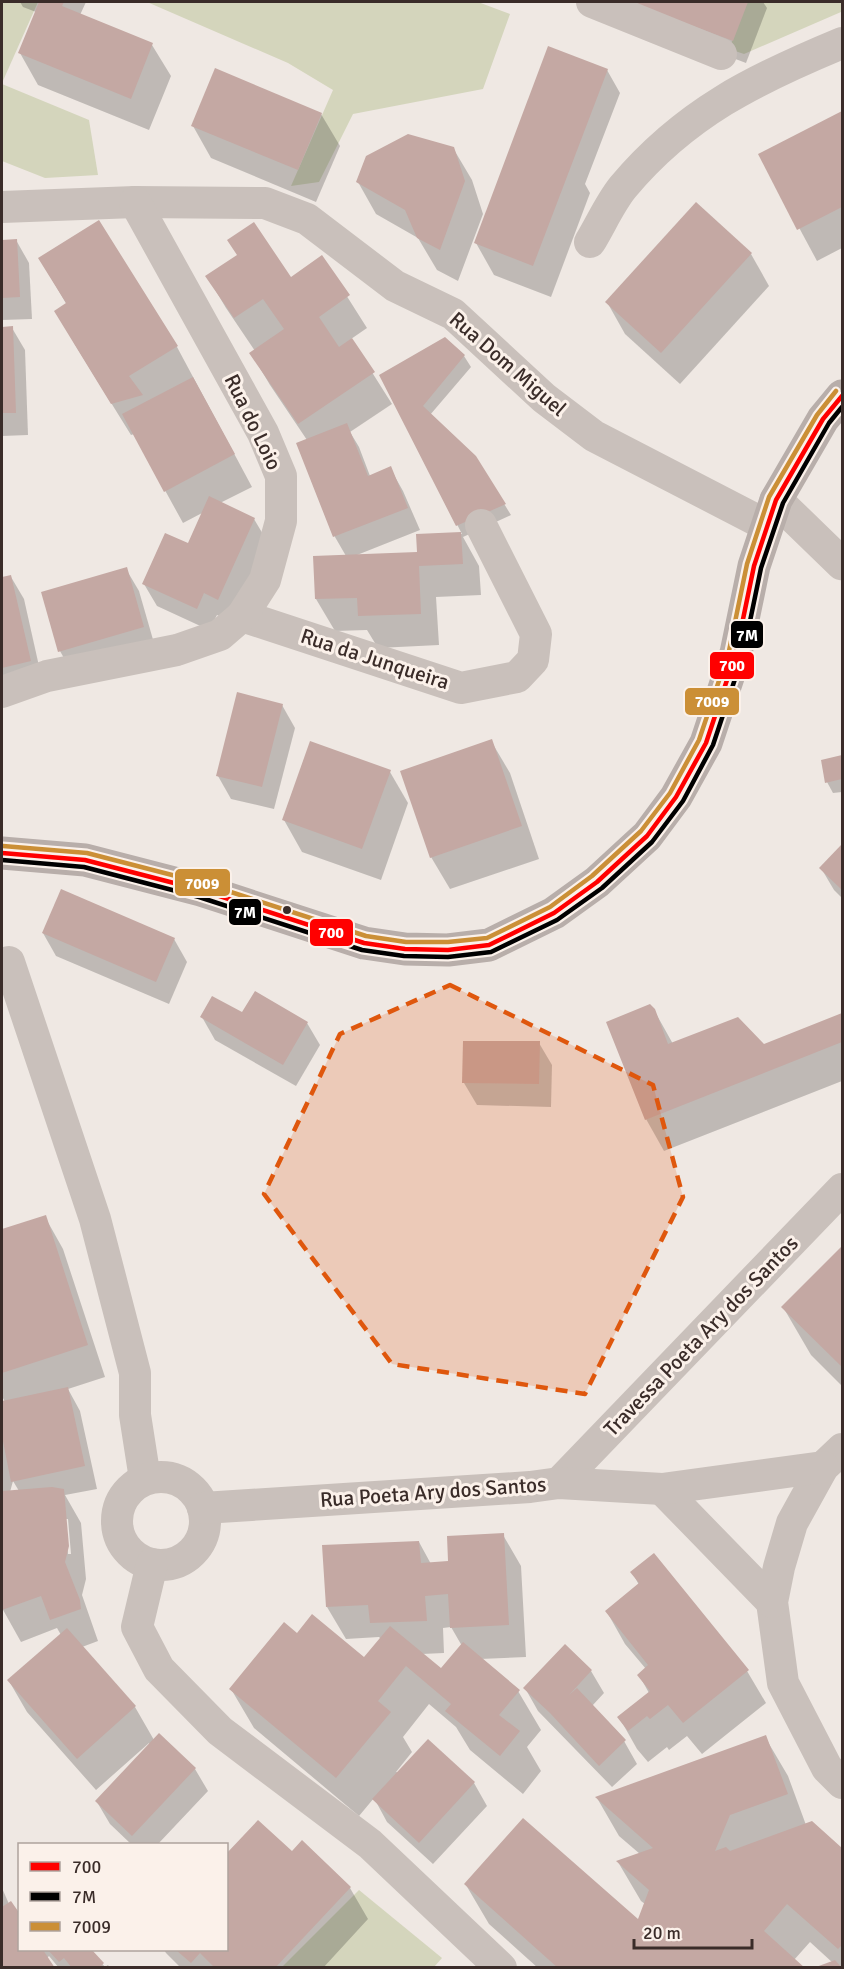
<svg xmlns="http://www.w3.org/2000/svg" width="844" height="1969" viewBox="0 0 844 1969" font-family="Signika,sans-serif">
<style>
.green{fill:#d4d5bc}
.shadow{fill:#0003;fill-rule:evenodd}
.building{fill:#c4a8a3}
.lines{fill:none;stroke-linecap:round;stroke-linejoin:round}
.minor{stroke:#c9c0bb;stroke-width:32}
.tertiary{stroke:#c9c0bb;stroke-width:33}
.primary{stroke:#b8aeaa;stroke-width:33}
.bus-1-casing{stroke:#fbf1ea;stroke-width:9}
.bus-2-casing{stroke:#fbf1ea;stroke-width:9}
.bus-3-casing{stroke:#fbf1ea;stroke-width:9}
.bus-1{stroke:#f00;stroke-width:4.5}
.bus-2{stroke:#000;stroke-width:4.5}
.bus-3{stroke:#cb8f36;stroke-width:4.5}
.marked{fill:#df570d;fill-opacity:0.2;stroke:#df570d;stroke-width:4.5;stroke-dasharray:12 8;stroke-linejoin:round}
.bus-dot{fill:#3a2c29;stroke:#fbf1ea;stroke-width:2}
.labels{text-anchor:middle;stroke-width:6;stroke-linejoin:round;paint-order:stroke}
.street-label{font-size:21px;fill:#3a2c29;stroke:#fbf1ea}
.line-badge{stroke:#fbf1ea;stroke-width:2}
.badge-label{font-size:16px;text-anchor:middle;font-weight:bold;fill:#fff}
</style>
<rect width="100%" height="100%" fill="#efe8e3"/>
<g class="green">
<polygon points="2,2 38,2 2,83"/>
<polygon points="147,2 478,2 510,14 483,89 353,114 319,182 291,186 333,90 288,63"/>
<polygon points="747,2 842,2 841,12 744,54 729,49"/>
<polygon points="2,84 89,120 98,175 45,178 2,161"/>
<polygon points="359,1890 442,1958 434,1967 282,1967"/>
</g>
<g class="shadow">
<polygon points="20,2 86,2 80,15 152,45 171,76 149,130 38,85 20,53 36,12 23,7"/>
<polygon points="586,2 763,2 767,8 746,63"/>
<polygon points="607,70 620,93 585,184 590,193 551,297 494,275 476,243"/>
<polygon points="842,113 842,248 817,261 760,155"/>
<polygon points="321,114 340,146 316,202 211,158 193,126"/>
<polygon points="453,148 472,180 483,214 458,281 437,270 418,238 376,214 358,182"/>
<polygon points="98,222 177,347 252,487 220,503 254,519 267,541 231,621 217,615 209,630 157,606 144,584 189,545 204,512 183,523 134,434 131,435 74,343 67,305 40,259"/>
<polygon points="16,240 29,263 32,319 2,320 2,241"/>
<polygon points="751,254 769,286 680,384 625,334 607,302"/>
<polygon points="322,257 367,328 351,339 392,404 350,432 359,447 370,476 390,468 403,491 420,530 357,555 419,553 418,536 462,534 381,376 464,356 471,367 430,415 475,457 511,515 463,537 479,566 481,595 436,597 439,645 378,648 367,630 335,631 316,599 315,557 346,556 335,537 298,444 307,440 270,385 251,353 255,351 226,308 207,276 290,279"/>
<polygon points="2,328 12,328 25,350 28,435 2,436"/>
<polygon points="126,569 139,591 156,650 73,674 60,651"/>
<polygon points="11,577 24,599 43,684 2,693 2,579"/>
<polygon points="282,705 295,728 274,809 231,799 218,776"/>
<polygon points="491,741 510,773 539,859 450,889 431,857"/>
<polygon points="842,757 842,792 833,793 827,782 823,761"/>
<polygon points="390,772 408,803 381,880 302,852 284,820"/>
<polygon points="842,846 842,898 834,890 821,868"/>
<polygon points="43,933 174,939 187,962 169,1004 56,956"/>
<polygon points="654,1010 673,1044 763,1046 842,1014 842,1081 664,1151 646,1119"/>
<polygon points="202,1017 307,1023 320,1045 296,1086 215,1040"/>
<polygon points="539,1043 552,1065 551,1107 477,1105 464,1083"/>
<path d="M45,1217L63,1249L105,1377L68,1389L80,1411L97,1489L65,1495L81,1523L86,1579L82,1595L98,1641L82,1647L135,1707L154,1740L195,1769L208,1791L158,1844H131L110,1824L97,1802L150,1745L149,1743L96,1790L27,1712L9,1681L61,1635L57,1628L21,1642L2,1608V1437L4,1440L2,1429V1402H5L2,1396V1231ZM13,1481L19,1491L10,1492ZM65,1519H68L71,1554H68Z"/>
<polygon points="842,1248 842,1386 811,1355 783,1307"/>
<path d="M503,1535L521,1566L526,1657L480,1659L518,1691L541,1730L527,1747L541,1771L523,1794L470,1750L456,1727L429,1704L403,1737L412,1752L396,1772L474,1783L487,1806L433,1864L387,1822L374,1798L359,1816L254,1728L231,1689L297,1635L364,1660L381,1639L379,1637L346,1639L327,1607L419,1542L431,1564L450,1563ZM451,1627L462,1646L442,1670L422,1654L444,1653L443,1628Z"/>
<polygon points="632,1572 747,1671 766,1703 702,1754 687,1736 669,1750 667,1747 648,1762 637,1749 619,1717 649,1693 639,1675 646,1669 625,1644 607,1612 639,1585"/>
<polygon points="591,1671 604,1693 592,1706 624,1741 637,1764 612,1787 538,1711 525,1688"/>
<polygon points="765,1737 788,1776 806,1825 812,1823 842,1850 842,1968 820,1968 833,1963 810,1942 794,1960 803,1968 538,1968 489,1924 466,1885 638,1921 645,1904 641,1901 618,1862 640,1854 619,1836 597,1798"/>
<polygon points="292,1853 350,1888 368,1919 323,1968 181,1968 166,1953 164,1950 226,1950"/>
<polygon points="2,1888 9,1904 20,1950 90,1950 105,1967 108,1965 110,1968 59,1968 49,1956 47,1958 54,1968 2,1968"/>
</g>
<g class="building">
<polygon points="39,2 64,2 62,6 153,43 131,99 18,53"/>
<polygon points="629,2 748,2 733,41"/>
<polygon points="548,46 608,69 533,266 474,243"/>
<polygon points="215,68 322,113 298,170 191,126"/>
<polygon points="842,111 842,207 797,230 758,154"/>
<polygon points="408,134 454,147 465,181 440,250 417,238 405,210 356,182 366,156"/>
<polygon points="696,202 752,253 661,353 605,302"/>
<polygon points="99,220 178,346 129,376 143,395 111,404 54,311 66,303 38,258"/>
<polygon points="254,222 291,277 322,255 350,295 319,317 339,347 352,338 375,372 298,424 249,353 284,329 263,299 234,318 205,276 237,255 227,240"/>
<polygon points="17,239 20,297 2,298 2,240"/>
<polygon points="13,326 16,413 2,413 2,327"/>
<polygon points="445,337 465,355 423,406 476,456 506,504 456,526 379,375"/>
<polygon points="193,377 235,454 164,492 122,414"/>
<polygon points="347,423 368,476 391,466 408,508 333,537 296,443"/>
<polygon points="209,496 255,518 218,600 204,593 197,609 142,584 165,533 188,543"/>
<polygon points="461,532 463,564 419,566 421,614 358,616 357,598 315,599 313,556 417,552 416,534"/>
<polygon points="127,567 144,627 58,652 41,592"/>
<polygon points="11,575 31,661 2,668 2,577"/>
<polygon points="237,692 283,704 262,787 216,776"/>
<polygon points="492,739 522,826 430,858 400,771"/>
<polygon points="310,741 391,770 362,849 282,820"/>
<polygon points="842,755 842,779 825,783 821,760"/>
<polygon points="842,844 842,890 819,868"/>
<polygon points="61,889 175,938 156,982 42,933"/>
<polygon points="255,991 308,1022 283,1065 200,1017 212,996 242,1012"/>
<polygon points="650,1004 655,1009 668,1044 738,1017 764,1044 842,1013 842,1042 645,1120 606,1022"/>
<polygon points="463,1041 540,1041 539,1084 462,1083"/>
<polygon points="46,1215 88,1345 2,1373 2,1229"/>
<polygon points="842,1246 842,1367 781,1307"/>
<polygon points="68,1387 85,1466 11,1482 2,1436 2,1401"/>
<polygon points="52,1487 64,1489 69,1546 65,1562 80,1600 81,1609 50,1620 41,1596 2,1610 2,1491"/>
<polygon points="504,1533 509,1625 450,1628 448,1594 425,1596 427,1621 370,1623 368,1605 326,1607 322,1545 419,1541 421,1563 448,1561 447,1536"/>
<polygon points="654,1553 749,1670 683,1723 668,1705 650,1719 647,1716 628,1731 617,1717 650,1691 637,1675 648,1665 605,1611 639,1583 630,1572"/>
<polygon points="312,1614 364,1657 390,1626 441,1668 463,1642 520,1690 499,1715 520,1731 500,1756 445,1711 451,1704 406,1666 378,1701 391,1712 336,1778 229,1689 284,1622 297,1633"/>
<polygon points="67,1628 136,1706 77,1759 7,1680"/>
<polygon points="565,1644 592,1670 569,1695 577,1688 626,1740 599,1766 550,1713 523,1688"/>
<polygon points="159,1733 196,1768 132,1836 95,1801"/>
<polygon points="766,1735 788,1794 730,1815 715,1851 726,1847 730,1851 812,1821 842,1848 842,1945 838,1949 787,1904 764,1931 805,1968 558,1968 464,1884 523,1818 638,1919 649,1890 616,1861 653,1848 595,1797"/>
<polygon points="428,1739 475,1782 419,1843 372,1799"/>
<polygon points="258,1820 292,1851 302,1840 351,1887 275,1968 215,1968 200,1953 191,1963 176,1950 226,1950 226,1854"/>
<polygon points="11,1901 20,1914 20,1950 43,1950 55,1968 2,1968 2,1907"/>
<polygon points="48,1950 92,1950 104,1963 99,1968 72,1968 64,1958 59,1962"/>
<polygon points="835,1960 842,1968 816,1968 816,1967"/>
</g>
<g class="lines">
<g class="minor">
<polyline points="592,2 721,54"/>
<polyline points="2,207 135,202 265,203 307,219 395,286 453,314 544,398 594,436 766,525"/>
<path d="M590,242C601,224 610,203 623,187C685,113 755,79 842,43"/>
<polyline points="242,616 461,688 517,677 533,660 536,634 481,525"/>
<polyline points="2,692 47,676 177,650 220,635 242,616 265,580 281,521 281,476 263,433 135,202"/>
<polyline points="9,962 95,1219 135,1373 135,1415 145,1479"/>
<polyline points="842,1449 823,1467 792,1523 779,1567 772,1602 783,1683 827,1768 842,1783"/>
<circle cx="161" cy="1521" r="44"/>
<polyline points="559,1483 842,1189"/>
<polyline points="662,1489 772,1602"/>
<polyline points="203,1508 530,1487 559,1483 662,1489 823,1467"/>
<polyline points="152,1564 137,1627 159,1669 220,1731 370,1844 501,1968"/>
</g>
<polyline class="tertiary" points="776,500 842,564"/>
<polyline class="primary" points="2,853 85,860 201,890 364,943 405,949 448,950 489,945 554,913 597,882 647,836 676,797 706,743 736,653 754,566 776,500 823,419 842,396"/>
<g class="bus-1-casing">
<polyline id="bus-1" points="2,853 85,860 201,890 364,943 405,949 448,950 489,945 554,913 597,882 647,836 676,797 706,743 736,653 754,566 776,500 823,419 842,396"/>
</g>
<g class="bus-2-casing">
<polyline id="bus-2" points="2,860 84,867 199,897 362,950 404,956 448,957 491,952 557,920 602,888 652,842 683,801 713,745 743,655 761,568 783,503 829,423 842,407"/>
</g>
<g class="bus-3-casing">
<polyline id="bus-3" points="3,846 87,853 203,883 366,936 406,942 448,942 487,938 550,907 592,876 641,831 670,793 699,740 729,651 747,564 769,497 817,415 836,391"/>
</g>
<use href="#bus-1" class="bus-1"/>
<use href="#bus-2" class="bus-2"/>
<use href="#bus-3" class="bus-3"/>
</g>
<path class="marked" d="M450,985L653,1085L683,1197L585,1394L392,1364L264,1194L340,1034Z"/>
<circle class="bus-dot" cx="287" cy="910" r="5"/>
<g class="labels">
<g class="street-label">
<text transform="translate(508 364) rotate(41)" y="7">Rua Dom Miguel</text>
<text transform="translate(253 422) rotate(64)" y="7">Rua do Loio</text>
<text transform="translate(375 659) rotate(18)" y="7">Rua da Junqueira</text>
<text transform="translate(701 1336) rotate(-46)" y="7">Travessa Poeta Ary dos Santos</text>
<text transform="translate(433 1492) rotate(-4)" y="7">Rua Poeta Ary dos Santos</text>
</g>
</g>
<g class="line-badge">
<rect x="730" y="620" width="34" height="29" rx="6" fill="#000"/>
<rect x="709" y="651" width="46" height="29" rx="6" fill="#f00"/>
<rect x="684" y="687" width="56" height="29" rx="6" fill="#cb8f36"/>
<rect x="174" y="868" width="57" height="29" rx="6" fill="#cb8f36"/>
<rect x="228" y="898" width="34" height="28" rx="6" fill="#000"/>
<rect x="309" y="918" width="45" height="29" rx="6" fill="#f00"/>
</g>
<g class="badge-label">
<text x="747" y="641">7M</text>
<text x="732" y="671">700</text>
<text x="712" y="707">7009</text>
<text x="202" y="889">7009</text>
<text x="245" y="918">7M</text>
<text x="331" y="938">700</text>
</g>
<rect width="844" height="1969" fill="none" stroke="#3a2c29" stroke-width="6"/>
<rect x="18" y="1843" width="210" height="108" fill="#fbf1ea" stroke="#aea29d" stroke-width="1.5"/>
<rect x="30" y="1862" width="30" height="9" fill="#ff0000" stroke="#aea29d" stroke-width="1.5"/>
<text x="72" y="1873" font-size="18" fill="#3a2c29">700</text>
<rect x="30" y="1892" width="30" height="9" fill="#000000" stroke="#aea29d" stroke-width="1.5"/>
<text x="72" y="1903" font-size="18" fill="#3a2c29">7M</text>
<rect x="30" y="1922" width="30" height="9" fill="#cb8f36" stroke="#aea29d" stroke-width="1.5"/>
<text x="72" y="1933" font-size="18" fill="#3a2c29">7009</text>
<path d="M634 1939v9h118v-9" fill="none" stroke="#3a2c29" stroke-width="3"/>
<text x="643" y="1939" font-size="18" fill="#3a2c29" stroke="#fbf1ea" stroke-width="4.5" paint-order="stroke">20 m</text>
</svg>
